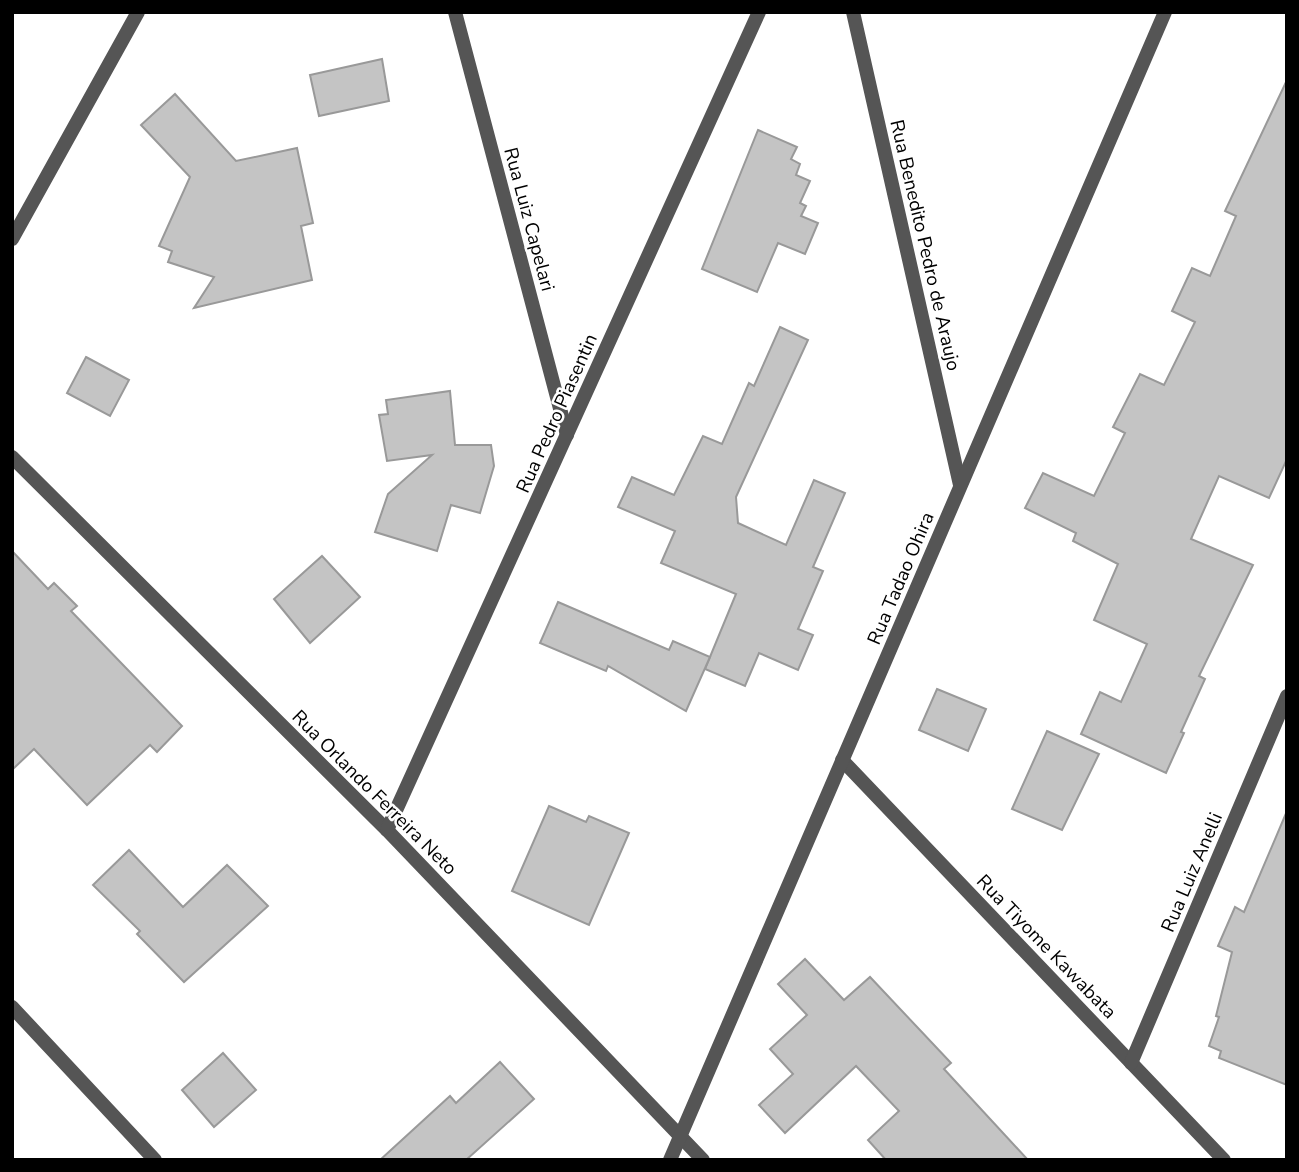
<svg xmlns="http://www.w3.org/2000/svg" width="1299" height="1172" viewBox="0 0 1299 1172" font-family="'Nunito Sans',sans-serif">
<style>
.building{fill:#c4c4c4;stroke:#999;stroke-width:2}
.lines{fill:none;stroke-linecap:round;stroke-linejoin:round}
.minor{stroke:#555;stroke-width:14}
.labels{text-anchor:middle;stroke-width:5;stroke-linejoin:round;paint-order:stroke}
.street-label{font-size:19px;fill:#000;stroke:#fff}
</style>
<rect width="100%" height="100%" fill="#fff"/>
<g class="building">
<polygon points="382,59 389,101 319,116 310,75"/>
<polygon points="1287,80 1287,459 1269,498 1219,476 1191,539 1253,565 1199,676 1205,679 1181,732 1184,733 1166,773 1081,734 1100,692 1121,702 1147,644 1094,620 1118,564 1073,541 1076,533 1025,508 1043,473 1094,496 1125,433 1113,427 1140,374 1164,385 1195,322 1172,311 1192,268 1210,276 1236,216 1225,211"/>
<polygon points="175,94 236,161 297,148 313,223 301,226 312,280 194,308 214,277 168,262 172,251 159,246 190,177 141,125"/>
<polygon points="758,130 797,147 791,159 800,164 796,175 810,181 800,203 806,206 801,216 818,223 805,254 778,243 757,292 702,269"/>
<polygon points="780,327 808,340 736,497 738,523 786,545 814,480 845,493 813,567 823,571 798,629 813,635 798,670 759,653 745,686 705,669 736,594 661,563 675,531 618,507 632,477 674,495 703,436 722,444 749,383 754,386"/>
<polygon points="86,357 129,380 110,416 67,393"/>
<polygon points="450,391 455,445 491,445 494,466 480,513 451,505 437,551 375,532 388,494 432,455 387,461 379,415 388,414 386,400"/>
<polygon points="12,551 48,589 54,583 77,606 71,611 182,726 157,752 150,745 87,805 34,749 12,770"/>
<polygon points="322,556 360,597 310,643 274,599"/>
<polygon points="558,602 669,650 673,641 710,657 686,711 608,666 606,671 540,643"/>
<polygon points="937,689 986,709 968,751 919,730"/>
<polygon points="1047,731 1099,754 1062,830 1012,809"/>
<polygon points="549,806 586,822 589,816 629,833 589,925 512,891"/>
<polygon points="1287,811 1287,1085 1219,1058 1221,1051 1209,1046 1219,1017 1216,1016 1232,952 1218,946 1235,907 1244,912"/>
<polygon points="129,850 183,907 227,865 268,906 184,982 137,934 140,931 93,885"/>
<polygon points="805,959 844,1000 870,977 951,1063 944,1069 1028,1160 886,1160 868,1140 899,1111 856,1066 785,1133 759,1105 793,1074 770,1049 807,1015 778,984"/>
<polygon points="223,1053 256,1090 214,1127 182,1090"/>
<polygon points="500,1062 534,1099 466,1160 380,1160 450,1096 456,1103"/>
</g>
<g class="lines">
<g class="minor">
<polyline points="455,12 567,435"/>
<polyline points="853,12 960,485"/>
<polyline points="12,239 138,12"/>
<polyline points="12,457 387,830 703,1160"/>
<polyline points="842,760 1224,1160"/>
<polyline points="387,830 759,12"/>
<polyline points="12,1007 155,1160"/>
<polyline points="1131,1063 1287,696"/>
<polyline points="670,1160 1165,12"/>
</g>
</g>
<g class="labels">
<g class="street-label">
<text transform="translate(530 219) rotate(75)" y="7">Rua Luiz Capelari</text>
<text transform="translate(926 245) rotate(77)" y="7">Rua Benedito Pedro de Araujo</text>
<text transform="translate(556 413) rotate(-66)" y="7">Rua Pedro Piasentin</text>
<text transform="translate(900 578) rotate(-67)" y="7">Rua Tadao Ohira</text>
<text transform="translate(375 792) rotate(45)" y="7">Rua Orlando Ferreira Neto</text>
<text transform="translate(1191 872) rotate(-67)" y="7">Rua Luiz Anelli</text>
<text transform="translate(1047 946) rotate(46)" y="7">Rua Tiyome Kawabata</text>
</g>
</g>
<rect width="1299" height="1172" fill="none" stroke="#000000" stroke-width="28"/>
</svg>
